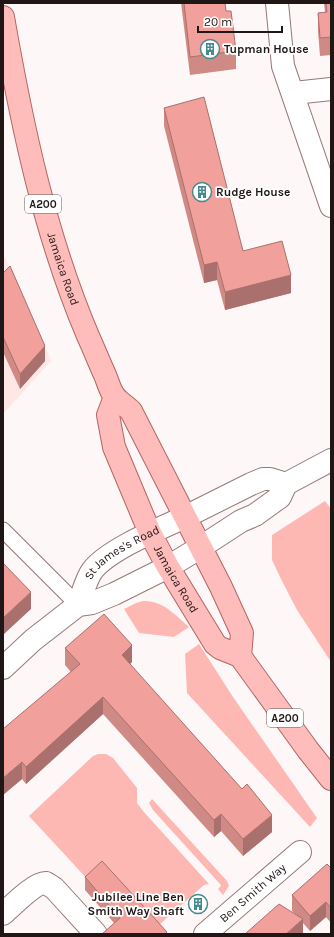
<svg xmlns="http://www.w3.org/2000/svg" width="334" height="937" viewBox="0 0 334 937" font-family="Karla,sans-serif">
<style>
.built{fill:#ffe7e5}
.green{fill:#feb8b4}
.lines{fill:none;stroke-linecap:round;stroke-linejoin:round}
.lane-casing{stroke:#957978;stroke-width:17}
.street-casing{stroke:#957978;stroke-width:24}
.secondary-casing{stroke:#957978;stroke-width:24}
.primary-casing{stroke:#b16563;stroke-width:24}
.lane{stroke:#fff;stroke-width:15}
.street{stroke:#fff;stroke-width:22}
.secondary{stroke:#fff;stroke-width:22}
.primary{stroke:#febcba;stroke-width:22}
.wall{fill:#d08a86}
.shaded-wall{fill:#a9706d}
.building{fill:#f2a09c;stroke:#a9706d}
.labels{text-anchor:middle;stroke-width:3.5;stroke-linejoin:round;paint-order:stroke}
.shield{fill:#fff;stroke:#645c5c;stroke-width:1}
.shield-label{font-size:11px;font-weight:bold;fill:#211616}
.poi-label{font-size:12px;font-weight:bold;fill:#211616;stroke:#fff;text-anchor:start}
.street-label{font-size:12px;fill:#211616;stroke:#fff}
</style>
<rect width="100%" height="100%" fill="#fef7f7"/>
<polygon class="built" points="3,253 32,316 51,361 3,414"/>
<g class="green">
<polygon points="325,501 331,509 331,662 297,610 281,579 272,560 272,535"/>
<path d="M143,601C163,600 175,615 189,627L174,637L139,633L124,609L136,603Z"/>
<polygon points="199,644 233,697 317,818 310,827 187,693 185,654"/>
<polygon points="98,754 106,754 113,758 137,788 137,803 143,811 209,884 204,885 159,925 91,883 29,816 93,756"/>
<polygon points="152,799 227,881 229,886 223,895 218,889 221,886 220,884 153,810 149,803"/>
</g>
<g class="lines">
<g class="lane-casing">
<polyline id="lane" points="3,530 78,605"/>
</g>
<g class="street-casing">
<g id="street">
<polyline points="277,3 283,66 331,206"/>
<polyline points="294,93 331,89"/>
<polyline points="185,517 251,484 263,479 270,479 286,484"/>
<polyline points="201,547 241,521 255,515 280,497 286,484 331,460"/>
<path d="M3,914C11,907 35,882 46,883C48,884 52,887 54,888L96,934"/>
<path id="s1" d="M205,934L300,852"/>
</g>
</g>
<g class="secondary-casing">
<g id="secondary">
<path id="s2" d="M78,605C82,596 86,579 92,571C107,550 161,528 185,517"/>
<polyline points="3,668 33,640 78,605 92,603 114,594 168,567 201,547"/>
</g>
</g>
<g class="primary-casing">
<g id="primary">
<path id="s3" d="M3,17C22,126 45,235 88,336C94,349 99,362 105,375C108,382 110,391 115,397C119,402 126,406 131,411L221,587L242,633L240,656"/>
<path id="s4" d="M115,397L108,415L114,447L150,533L168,567L215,644L220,648L240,656L308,750L331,779"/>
</g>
</g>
<use href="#lane" class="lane"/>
<use href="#street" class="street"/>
<use href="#secondary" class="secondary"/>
<use href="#primary" class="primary"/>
</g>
<g class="wall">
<polygon points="181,3 225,3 226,11 236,51 236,69 190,75"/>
<polygon points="324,3 331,3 331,55 320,56 318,31 318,13 325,12"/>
<polygon points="164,108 243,251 291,293 225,310 217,280 204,283 164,126"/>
<polygon points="3,271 45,361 20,389 3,352"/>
<polygon points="65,648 132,662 130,664 272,832 243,856 221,831 214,837 103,714 26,784 22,779 3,795 71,672 65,665"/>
<polygon points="331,868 331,923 326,917 310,931 303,923 303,934 295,914 292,911 292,895"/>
<polygon points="85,877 167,934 114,923 85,890"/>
</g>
<g class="shaded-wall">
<polygon points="217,262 217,280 204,283 204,265"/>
<polygon points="291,275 291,293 225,310 225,292"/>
<polygon points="45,346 45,361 20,389 20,374"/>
<polygon points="31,592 31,609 3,635 3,618"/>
<polygon points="132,645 132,662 122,672 122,655"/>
<polygon points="103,697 103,714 26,784 26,767"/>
<polygon points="22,762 22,779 3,795 3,778"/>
<polygon points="221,814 221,831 214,837 214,820"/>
<polygon points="272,815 272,832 243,856 243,839"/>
<polygon points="326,902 326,917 310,931 310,916"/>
<polygon points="303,919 303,934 286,934"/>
</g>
<g class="building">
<polygon points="184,3 225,3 226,11 231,11 236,51 190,57"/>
<polygon points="326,3 331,3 331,37 320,38 318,13 327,12"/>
<polygon points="204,97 243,251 282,241 291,275 225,292 217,262 204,265 164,108"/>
<polygon points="10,266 45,346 20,374 3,337 3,271 4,272"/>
<polygon points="3,563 31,592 3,618"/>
<polygon points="104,614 132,645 122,655 242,789 247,784 272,815 243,839 221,814 214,820 103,697 26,767 22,762 3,778 3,729 80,664 65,648"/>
<polygon points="102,861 167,932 165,934 102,934 120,918 85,877"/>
<polygon points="327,864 331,868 331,908 326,902 310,916 292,895"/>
<polygon points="279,904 303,919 286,934 245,934"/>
</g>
<defs>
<g id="building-ring" transform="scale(1)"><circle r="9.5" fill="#fff" stroke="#438b8e" stroke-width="1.5"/><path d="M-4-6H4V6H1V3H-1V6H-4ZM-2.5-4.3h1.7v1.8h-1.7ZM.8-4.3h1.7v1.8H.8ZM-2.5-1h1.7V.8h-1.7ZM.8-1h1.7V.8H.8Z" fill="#438b8e"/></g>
</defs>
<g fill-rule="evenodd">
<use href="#building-ring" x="210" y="49"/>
<use href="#building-ring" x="202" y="192"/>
<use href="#building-ring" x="198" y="904"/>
</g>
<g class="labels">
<g class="shield">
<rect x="25" y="195" width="36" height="18" rx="3"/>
<rect x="267" y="709" width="36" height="18" rx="3"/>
</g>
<g class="shield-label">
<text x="43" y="208">A200</text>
<text x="285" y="722">A200</text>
</g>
<g class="poi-label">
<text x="224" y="53">Tupman House</text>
<text x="216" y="196">Rudge House</text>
<text x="184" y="901" text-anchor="end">Jubilee Line Ben<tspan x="184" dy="14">Smith Way Shaft</tspan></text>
</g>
<g class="street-label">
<text dy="4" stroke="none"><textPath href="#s3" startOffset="259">Jamaica Road</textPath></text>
<text dy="4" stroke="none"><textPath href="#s2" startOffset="72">St James's Road</textPath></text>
<text dy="4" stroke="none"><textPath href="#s4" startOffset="198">Jamaica Road</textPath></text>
<text dy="4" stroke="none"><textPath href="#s1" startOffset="63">Ben Smith Way</textPath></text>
</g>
</g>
<rect width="334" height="937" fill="none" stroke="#211616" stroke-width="8"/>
<path d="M198 26v6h84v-6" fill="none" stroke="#211616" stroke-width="2"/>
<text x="204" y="26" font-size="12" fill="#211616" stroke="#ffffff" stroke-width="3" paint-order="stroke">20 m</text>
</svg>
